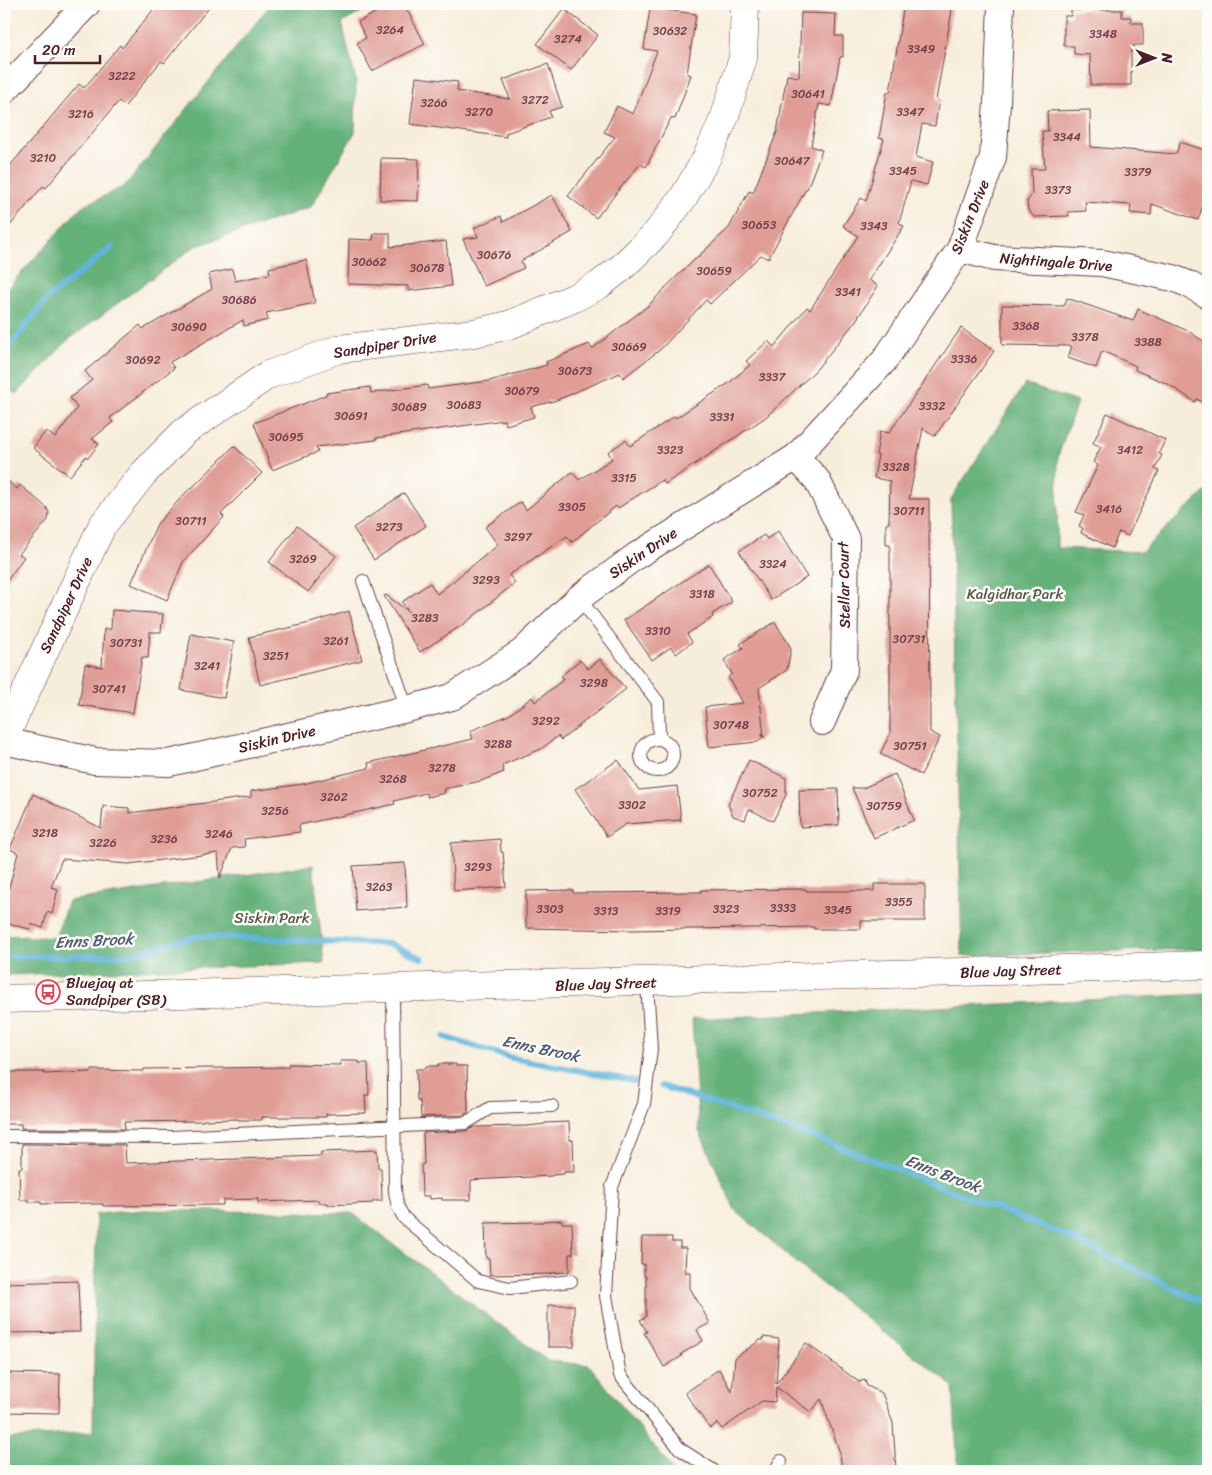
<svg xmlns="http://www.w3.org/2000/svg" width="1212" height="1475" viewBox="0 0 1212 1475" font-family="Sriracha,sans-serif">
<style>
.forest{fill:#65b17a;stroke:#586852}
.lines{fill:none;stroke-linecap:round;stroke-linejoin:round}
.stream{stroke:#61b5dd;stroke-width:6}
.building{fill:#e09d96}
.service-casing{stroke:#643e45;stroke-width:14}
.minor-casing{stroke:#643e45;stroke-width:28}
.tertiary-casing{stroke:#643e45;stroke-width:29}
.service{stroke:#fff;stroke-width:12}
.minor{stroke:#fff;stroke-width:26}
.tertiary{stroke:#fff;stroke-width:28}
.labels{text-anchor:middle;stroke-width:5;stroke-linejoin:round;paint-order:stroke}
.number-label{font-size:12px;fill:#703e46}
.street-label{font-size:15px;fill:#4a1f2b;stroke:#fdfcf7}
.park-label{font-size:15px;fill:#5c5c4e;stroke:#fdfcf7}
.poi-label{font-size:15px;fill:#4a1f2b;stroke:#fdfcf7;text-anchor:start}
.water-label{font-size:16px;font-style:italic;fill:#535b72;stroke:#fdfcf7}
</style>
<rect width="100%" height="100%" fill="#fdfcf7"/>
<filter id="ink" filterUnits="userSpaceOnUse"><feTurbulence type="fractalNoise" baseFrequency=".02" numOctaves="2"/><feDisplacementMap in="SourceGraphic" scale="10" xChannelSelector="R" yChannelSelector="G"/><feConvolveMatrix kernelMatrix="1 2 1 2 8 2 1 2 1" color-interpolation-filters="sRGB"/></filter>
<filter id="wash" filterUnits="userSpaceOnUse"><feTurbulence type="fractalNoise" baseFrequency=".0096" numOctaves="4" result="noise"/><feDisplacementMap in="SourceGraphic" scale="20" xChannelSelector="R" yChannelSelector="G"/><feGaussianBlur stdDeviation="1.12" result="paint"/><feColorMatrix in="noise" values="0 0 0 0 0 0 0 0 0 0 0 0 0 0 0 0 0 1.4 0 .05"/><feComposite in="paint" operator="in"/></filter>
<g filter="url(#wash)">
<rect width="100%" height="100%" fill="#f7eddb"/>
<g class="forest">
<polygon points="271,4 375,4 342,23 356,81 355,132 311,207 194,247 68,340 17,394 4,387 4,292 81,207 125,186"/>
<polygon points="1025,384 1077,402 1058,456 1057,548 1141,552 1208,489 1208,949 1074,952 962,956 951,499"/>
<polygon points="313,865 324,963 4,975 4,935 55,938 68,901"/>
<polygon points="1208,994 1208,1471 958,1471 953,1386 817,1280 735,1210 699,1131 692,1019"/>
<polygon points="144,1210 352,1213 548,1361 589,1365 674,1471 4,1471 4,1439 93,1432 96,1214"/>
</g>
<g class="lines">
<g class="stream">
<polyline points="4,353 47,299 112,247"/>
<polyline points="4,957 129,955 197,936 390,944 421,958"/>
<polyline points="444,1037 512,1058 634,1081"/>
<polyline points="661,1086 807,1134 1067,1236 1195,1299 1208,1303"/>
</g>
</g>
<g id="blocks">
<g class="building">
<polygon points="158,4 212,4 164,63 161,61 125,106 119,101 46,188 43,186 4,233 4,173 79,84 84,88 120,45 122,48"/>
<polygon points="392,4 404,4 425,44 372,71 357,43 366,38 358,22"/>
<polygon points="904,4 953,4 936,100 939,101 935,126 922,124 916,157 933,162 927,185 911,181 899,223 904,226 869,280 878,286 855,322 815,371 766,417 665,484 662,480 618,508 616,506 572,542 567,536 509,575 515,583 464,624 420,652 384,596 386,595 409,612 402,602 430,583 437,594 498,545 485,527 521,502 526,510 572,472 579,480 612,459 608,452 626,440 630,446 675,416 676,418 729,383 750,365 746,361 768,341 774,347 807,307 810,310 858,236 843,226 861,198 866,201 884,139 879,138 887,92 890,92"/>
<polygon points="650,8 696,14 687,74 691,75 675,119 671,118 646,167 640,164 596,218 568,196 615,137 604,132 617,106 633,114 657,51 644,49"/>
<polygon points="564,9 598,35 571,70 537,44"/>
<polygon points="1071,10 1122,10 1122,17 1131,17 1131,23 1143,23 1143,45 1134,45 1134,51 1131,51 1131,85 1091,85 1090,55 1074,54 1074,46 1064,46 1064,16 1071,16"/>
<polygon points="801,13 836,14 835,36 843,36 843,57 840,57 831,106 819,104 811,146 822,150 807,189 806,189 768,259 761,255 710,304 706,300 661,349 623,378 620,373 557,400 531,407 534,417 506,425 504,420 376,438 376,440 316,447 318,452 272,470 254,423 326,395 326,393 370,387 371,393 427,385 428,389 489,381 547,365 546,362 589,344 592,349 649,305 674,279 729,228 749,191 753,193 777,132 787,75 799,77"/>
<polygon points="548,64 562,107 549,111 551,117 506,133 506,137 410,124 416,77 458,82 457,91 510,99 503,80"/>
<polygon points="1090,110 1091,147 1176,154 1180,142 1208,151 1208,190 1198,220 1152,204 1151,215 1130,213 1131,205 1085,202 1086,211 1068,212 1069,216 1034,217 1028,210 1027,201 1032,195 1031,169 1045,169 1042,131 1048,131 1047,111"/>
<polygon points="381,158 419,159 418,201 380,200"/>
<polygon points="552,195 572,232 521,261 524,268 484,286 463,239 478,237 474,228 501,216 503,222"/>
<polygon points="374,233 390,233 390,247 446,241 451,286 408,291 408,286 348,284 349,239 373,240"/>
<polygon points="306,260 315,303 266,313 268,320 244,326 243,320 170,362 174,368 110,418 113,422 92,439 99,444 88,458 86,456 70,476 33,448 46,431 55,438 77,408 70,398 92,380 85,371 140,325 143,329 212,289 209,274 232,269 235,281 270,274 269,268"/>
<polygon points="1067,298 1133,321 1138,309 1188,331 1208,344 1208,406 1197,399 1195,402 1168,384 1135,370 1136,366 1102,351 1096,368 1068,358 1072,346 1002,345 1002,305 1064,306"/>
<polygon points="961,328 994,351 935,436 923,428 909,499 929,499 930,732 940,737 921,775 880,754 890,734 890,545 886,545 886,524 889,523 890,481 874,478 878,455 876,455 880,431 889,433"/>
<polygon points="1107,413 1165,440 1159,453 1162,455 1155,469 1159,471 1128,536 1119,532 1112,548 1081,533 1083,528 1079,526 1084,515 1076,512 1098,465 1093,462 1101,447 1093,443"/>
<polygon points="234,446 262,473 221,514 224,517 183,562 167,600 131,584 157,524 191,487 192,488"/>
<polygon points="4,477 17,489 20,485 47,508 49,513 48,520 19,554 24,557 4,585"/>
<polygon points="404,493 426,526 374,560 353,528"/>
<polygon points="297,526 336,556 308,592 269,562"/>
<polygon points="778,531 807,577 771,600 739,551 764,535 767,539"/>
<polygon points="709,564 732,602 712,614 713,617 687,634 692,642 676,654 671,647 652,660 624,620"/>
<polygon points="112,610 163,614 161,632 150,632 148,658 142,657 133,713 79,705 85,664 102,667 104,629 111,629"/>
<polygon points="349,611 362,660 260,685 249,637 310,623"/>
<polygon points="775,622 791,648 787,670 759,688 764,738 762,734 762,737 758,742 709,747 705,707 743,703 728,677 732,674 724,660 743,648 740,644"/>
<polygon points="191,634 234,642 224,698 181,690"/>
<polygon points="600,659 626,689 561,740 558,736 541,749 502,765 504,772 481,781 444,789 445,793 427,797 426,793 394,801 395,804 299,825 300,832 244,839 245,847 232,848 220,878 218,853 129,864 62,859 51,887 58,889 52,914 47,912 43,928 31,924 30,929 4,923 4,891 8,892 18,853 10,849 33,794 101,828 103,806 129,808 129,813 251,797 251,791 303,784 369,768 368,763 473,739 470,731 509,715 532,697 535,702 564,679 561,676 580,660 588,669"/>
<polygon points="618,760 639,790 677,786 681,820 626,824 607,837 575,789"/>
<polygon points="749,760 786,778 786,795 773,821 749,809 745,820 733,816 728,804"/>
<polygon points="895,774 914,820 874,838 852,788 863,788"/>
<polygon points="838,789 839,825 800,827 799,790"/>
<polygon points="500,839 501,852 503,852 506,887 454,891 451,843"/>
<polygon points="405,863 407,907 356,911 353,866"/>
<polygon points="874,884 925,884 925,921 861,921 861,929 814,929 814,927 629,930 526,928 526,891 573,890 573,893 701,892 701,890 806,889 806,891 874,891"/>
<polygon points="340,1061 359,1061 359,1063 368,1063 369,1095 365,1095 366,1113 326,1114 326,1117 262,1117 262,1120 238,1120 238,1119 203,1120 203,1121 124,1122 125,1129 21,1128 21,1124 4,1124 4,1072 44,1072 44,1074 91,1072 91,1070 144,1071 144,1069 288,1067 288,1064 341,1065"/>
<polygon points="438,1064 456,1064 456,1066 467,1066 468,1112 463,1115 421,1117 420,1101 417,1101 416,1069 426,1069 426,1066 438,1066"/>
<polygon points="569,1122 570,1140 573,1140 574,1172 564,1172 564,1174 552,1175 552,1176 471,1180 471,1200 442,1200 442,1198 430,1199 430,1196 422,1196 421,1165 424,1164 423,1133 466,1131 475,1127 527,1126 545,1124 545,1123"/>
<polygon points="22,1144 125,1145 126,1163 321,1156 321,1152 377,1150 378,1168 381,1168 382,1201 373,1201 373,1203 328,1205 328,1203 319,1203 319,1200 258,1202 258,1199 223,1200 223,1205 103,1206 103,1204 91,1204 91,1203 41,1204 41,1202 29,1202 29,1200 20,1200 19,1168 22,1168"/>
<polygon points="562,1220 562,1223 572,1223 573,1254 569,1254 569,1272 551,1273 551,1274 490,1275 489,1258 486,1258 485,1223 543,1222 543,1221"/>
<polygon points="642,1237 672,1237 672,1242 680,1242 680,1248 686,1248 685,1272 690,1272 690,1288 710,1323 697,1330 703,1341 681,1354 682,1356 664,1367 644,1333 647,1332 640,1320 646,1317 646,1276 644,1276 644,1264 641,1264"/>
<polygon points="78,1281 80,1332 4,1333 4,1283"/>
<rect x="548" y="1305" width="26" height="42"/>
<polygon points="763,1337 779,1339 776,1384 806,1343 859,1382 865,1380 867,1386 882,1393 893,1423 896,1471 842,1471 840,1453 821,1399 811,1412 776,1387 775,1402 762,1401 722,1429 717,1423 710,1429 685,1393 719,1369 732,1392 735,1358 760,1340 763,1340"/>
<polygon points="4,1373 60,1374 59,1413 4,1412"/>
</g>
</g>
</g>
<g filter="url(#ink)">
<use href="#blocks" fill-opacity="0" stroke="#643e45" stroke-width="1"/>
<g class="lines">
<g class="service-casing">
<g id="service">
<polyline points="363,581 407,709"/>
<polyline points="579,598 658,702 659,737"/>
<circle cx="657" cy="755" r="16"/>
<polyline points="647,982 651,1049 644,1104 612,1187 606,1296 620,1375 680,1449 714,1471"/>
<polyline points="393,990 395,1192 398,1207 404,1218 478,1281 510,1288 571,1281"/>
<polyline points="4,1136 172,1137 466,1123 490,1108 552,1106"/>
<polyline points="775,1471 781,1461"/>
</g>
</g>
<g class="minor-casing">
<g id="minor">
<polyline points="4,91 87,4"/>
<polyline points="960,249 994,258 1102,263 1173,278 1188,284 1208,295"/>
<polyline points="796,457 817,480 846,539 844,670 822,722"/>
<polyline points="4,741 95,761 169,763 407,709 452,697 522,652 579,598 636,556 796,457 884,361 960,249 993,157 997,103 1001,4"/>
</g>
</g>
<g class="tertiary-casing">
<g id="tertiary">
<polyline points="4,739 102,526 143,474 184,432 268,375 339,349 474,333 509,325 574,298 599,285 621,268 656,234 683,198 706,159 725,116 743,58 745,4"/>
<polyline points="4,999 1208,965"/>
</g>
</g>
<use href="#service" class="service"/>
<use href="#minor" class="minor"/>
<use href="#tertiary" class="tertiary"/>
</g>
</g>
<defs>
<g id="bus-ring" transform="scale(1.25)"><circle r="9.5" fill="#fdfcf7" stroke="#d1495b" stroke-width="1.5"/><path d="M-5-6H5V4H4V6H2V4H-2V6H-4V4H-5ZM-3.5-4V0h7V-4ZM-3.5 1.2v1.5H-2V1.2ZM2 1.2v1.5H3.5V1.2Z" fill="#d1495b"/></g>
</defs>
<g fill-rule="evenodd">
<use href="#bus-ring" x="48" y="992"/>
</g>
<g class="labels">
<g class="number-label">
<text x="390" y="34">3264</text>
<text x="670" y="35">30632</text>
<text x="1103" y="38">3348</text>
<text x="568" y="43">3274</text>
<text x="921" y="53">3349</text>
<text x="122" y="80">3222</text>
<text x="808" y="98">30641</text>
<text x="535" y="104">3272</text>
<text x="434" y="107">3266</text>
<text x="479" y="116">3270</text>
<text x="910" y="116">3347</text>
<text x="81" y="118">3216</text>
<text x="1067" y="141">3344</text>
<text x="43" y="162">3210</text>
<text x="792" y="165">30647</text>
<text x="903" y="175">3345</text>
<text x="1138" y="176">3379</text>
<text x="1058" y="194">3373</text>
<text x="759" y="229">30653</text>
<text x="874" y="230">3343</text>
<text x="494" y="259">30676</text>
<text x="369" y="266">30662</text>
<text x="427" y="272">30678</text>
<text x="714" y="275">30659</text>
<text x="848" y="296">3341</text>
<text x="239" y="304">30686</text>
<text x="1026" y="330">3368</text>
<text x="189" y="331">30690</text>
<text x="1085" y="341">3378</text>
<text x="1148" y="346">3388</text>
<text x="629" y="351">30669</text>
<text x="964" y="363">3336</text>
<text x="143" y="364">30692</text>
<text x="575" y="375">30673</text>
<text x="772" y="381">3337</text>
<text x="522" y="395">30679</text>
<text x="464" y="409">30683</text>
<text x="932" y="410">3332</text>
<text x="409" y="411">30689</text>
<text x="351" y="420">30691</text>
<text x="722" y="421">3331</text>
<text x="286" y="441">30695</text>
<text x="670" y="454">3323</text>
<text x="1130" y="454">3412</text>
<text x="896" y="471">3328</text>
<text x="624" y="482">3315</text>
<text x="572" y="511">3305</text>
<text x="1109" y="513">3416</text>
<text x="909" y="515">30711</text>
<text x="191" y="525">30711</text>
<text x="389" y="531">3273</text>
<text x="518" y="541">3297</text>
<text x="303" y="563">3269</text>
<text x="773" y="568">3324</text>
<text x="486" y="584">3293</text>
<text x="702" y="598">3318</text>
<text x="425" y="622">3283</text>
<text x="658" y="635">3310</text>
<text x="909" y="643">30731</text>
<text x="336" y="645">3261</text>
<text x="126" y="647">30731</text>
<text x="276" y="660">3251</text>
<text x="207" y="670">3241</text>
<text x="594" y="687">3298</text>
<text x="109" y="693">30741</text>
<text x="546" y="725">3292</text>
<text x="731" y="729">30748</text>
<text x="498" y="748">3288</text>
<text x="910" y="750">30751</text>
<text x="442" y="772">3278</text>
<text x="393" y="783">3268</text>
<text x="760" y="797">30752</text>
<text x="334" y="801">3262</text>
<text x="632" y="809">3302</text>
<text x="884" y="810">30759</text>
<text x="275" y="815">3256</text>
<text x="45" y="837">3218</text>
<text x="219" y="838">3246</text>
<text x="164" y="843">3236</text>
<text x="103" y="847">3226</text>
<text x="478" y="871">3293</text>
<text x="379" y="891">3263</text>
<text x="899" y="906">3355</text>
<text x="783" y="912">3333</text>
<text x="550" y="913">3303</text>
<text x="726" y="913">3323</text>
<text x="838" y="914">3345</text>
<text x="606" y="915">3313</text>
<text x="668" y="915">3319</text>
</g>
<g class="street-label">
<text transform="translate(970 217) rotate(-68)" y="5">Siskin Drive</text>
<text transform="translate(1056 262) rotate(4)" y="5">Nightingale Drive</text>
<text transform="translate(385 345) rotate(-9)" y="5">Sandpiper Drive</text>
<text transform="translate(643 553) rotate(-34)" y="5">Siskin Drive</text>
<text transform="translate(844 585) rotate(-91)" y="5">Stellar Court</text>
<text transform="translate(66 605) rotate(-65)" y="5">Sandpiper Drive</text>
<text transform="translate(277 739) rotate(-13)" y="5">Siskin Drive</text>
<text transform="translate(1011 971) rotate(-2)" y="5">Blue Jay Street</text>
<text transform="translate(606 984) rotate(-2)" y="5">Blue Jay Street</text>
</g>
<g class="park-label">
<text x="1015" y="599">Kalgidhar Park</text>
<text x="272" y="923">Siskin Park</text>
</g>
<g class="poi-label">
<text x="66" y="988">Bluejay at<tspan x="66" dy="17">Sandpiper (SB)</tspan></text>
</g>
<g class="water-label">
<text transform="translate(94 940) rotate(-3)" y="6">Enns Brook</text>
<text transform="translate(541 1048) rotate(12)" y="6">Enns Brook</text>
<text transform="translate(943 1173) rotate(21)" y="6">Enns Brook</text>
</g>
</g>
<rect width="1212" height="1475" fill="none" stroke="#fdfcf7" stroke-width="20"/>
<g transform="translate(1154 58) rotate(90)" stroke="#fdfcf7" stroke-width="4" paint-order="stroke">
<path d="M0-4L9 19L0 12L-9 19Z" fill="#4a1f2b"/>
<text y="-8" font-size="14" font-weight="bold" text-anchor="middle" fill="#4a1f2b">N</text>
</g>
<path d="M35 55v8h65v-8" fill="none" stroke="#4a1f2b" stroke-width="2.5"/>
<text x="42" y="55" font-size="15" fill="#4a1f2b" stroke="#fdfcf7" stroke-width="4" paint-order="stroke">20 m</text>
</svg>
